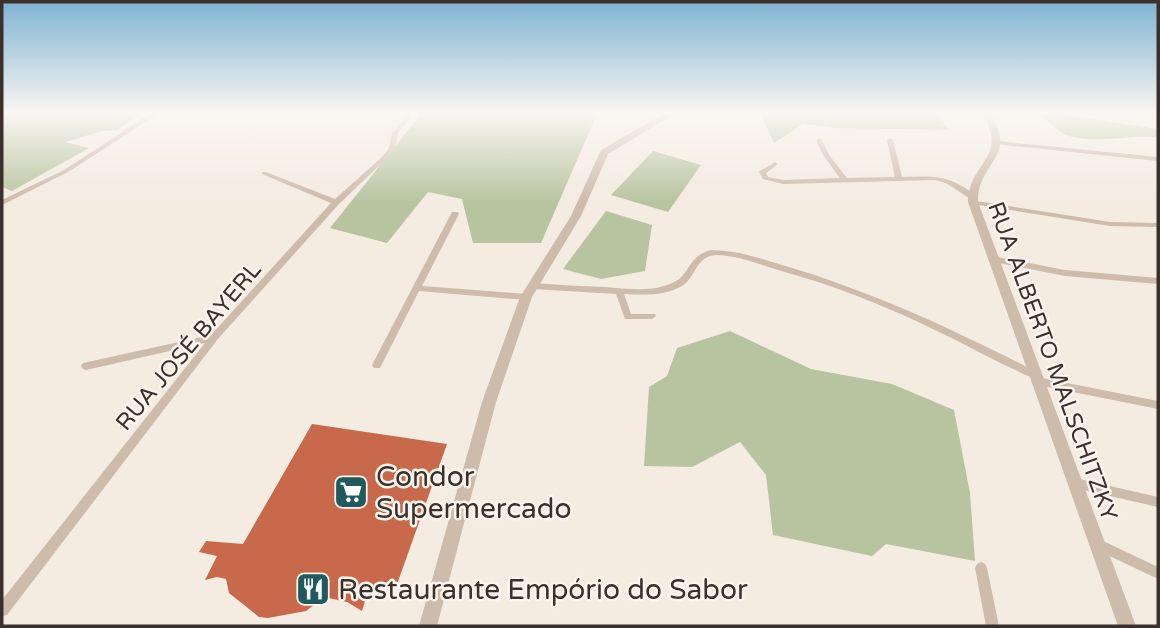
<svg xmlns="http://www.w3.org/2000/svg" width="1160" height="628" viewBox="0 0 1160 628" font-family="'Varela Round',sans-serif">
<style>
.green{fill:#b8c4a0}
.building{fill:#c8694b}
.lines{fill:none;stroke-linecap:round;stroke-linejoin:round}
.minor{fill:#cdbbac;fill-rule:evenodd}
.tertiary{fill:#cdbbac;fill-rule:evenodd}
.labels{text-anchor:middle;stroke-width:5;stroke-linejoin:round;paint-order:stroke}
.street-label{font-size:23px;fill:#3b302b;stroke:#fbf5ee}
.near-poi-label{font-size:28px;fill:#3b302b;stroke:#fbf5ee;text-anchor:start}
</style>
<rect width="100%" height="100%" fill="#f4ebe1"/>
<g class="green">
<polygon points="2,114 140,114 117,130 102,131 65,142 89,148 12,191 2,187"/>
<polygon points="421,114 597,114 541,243 473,243 462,199 428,192 387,243 330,228"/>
<polygon points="761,114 938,114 949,130 837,128 803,124 774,143"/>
<path d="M1037,114H1059L1157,129L1158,137C1129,134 1098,144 1069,136C1055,132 1050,119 1037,114Z"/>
<polygon points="653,151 701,165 668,212 611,195"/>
<polygon points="606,211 652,225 645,271 601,279 563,269"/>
<polygon points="730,331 811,369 892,384 954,410 970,493 975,561 886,544 872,556 773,535 766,475 740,442 692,467 644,466 649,387 667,376 677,348"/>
</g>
<polygon class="building" points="312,424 447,444 396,587 369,588 362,611 347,602 324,597 306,611 268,618 259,617 229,593 226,579 217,577 205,580 217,556 199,552 206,541 243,544"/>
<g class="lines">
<g class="minor">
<polygon points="150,114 158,114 68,172 2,205 2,200 64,170"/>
<polygon points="407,114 413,114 398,133 395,148 386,159 339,204 217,340 7,615 2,616 2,600 205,343 86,370 83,369 81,366 83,363 211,335 331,203 262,174 262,172 266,172 335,199 382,157 389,148 392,133"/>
<path d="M819,138L821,139L829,155L847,178L895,177L887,140L890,138L893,140L902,177C934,176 949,174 976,196L975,198H969L946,183L935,180L783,184L763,179L759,172L760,171L775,162L778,164L766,173L768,177L783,180L840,178L823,155L816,140Z"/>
<polygon points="997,141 1158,157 1158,161 995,144 994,143"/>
<polygon points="970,200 1110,222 1158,223 1158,227 1110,226 973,204 969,202"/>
<polygon points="452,212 458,212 459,214 422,286 526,294 530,297 526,300 419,291 380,368 374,368 372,365"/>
<path d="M711,250L725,251L740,253C785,265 829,279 872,296C929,318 983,345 1037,372L1039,375L1037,377L1158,401V409L1033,384L1031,381L1033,378C1000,364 969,346 937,331C886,306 833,285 778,270C758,264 737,255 716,255C696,256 696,277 682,286C665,296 643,295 624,294L631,314H655L656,316L652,319H625L616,294L533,289L529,286L533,283C557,285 581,286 605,287C626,289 650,292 670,284C692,276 685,257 711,250Z"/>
<polygon points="992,256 1065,270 1158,278 1158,284 1065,276 989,261 988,259"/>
<polygon points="1075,478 1158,497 1158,507 1075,488 1071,487 1069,483 1071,479"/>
<polygon points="1099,539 1158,567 1158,579 1095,549 1093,545 1095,541"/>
<polygon points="981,562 985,564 987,568 999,626 986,626 975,568 977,564"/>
</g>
<g class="tertiary">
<polygon points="663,114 674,114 608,154 581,216 532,297 496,402 437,626 419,626 482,402 520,297 571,216 601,150"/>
<path d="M982,114H990C1019,157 977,162 978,202L1136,626H1118L968,202C968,163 1010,157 982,114Z"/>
</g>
</g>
<linearGradient id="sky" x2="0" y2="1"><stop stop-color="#7eb2d2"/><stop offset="0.56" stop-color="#faf6f2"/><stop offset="1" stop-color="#faf6f2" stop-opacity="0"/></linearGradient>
<rect width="1160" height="202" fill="url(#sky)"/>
<defs>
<g id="supermarket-square" transform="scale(1.75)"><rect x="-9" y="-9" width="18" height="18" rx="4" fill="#1f5a5e" stroke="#fbf5ee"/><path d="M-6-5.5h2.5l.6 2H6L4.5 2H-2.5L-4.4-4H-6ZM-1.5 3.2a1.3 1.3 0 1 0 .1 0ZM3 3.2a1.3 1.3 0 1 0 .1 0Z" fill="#fff"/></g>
<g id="restaurant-square" transform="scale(1.75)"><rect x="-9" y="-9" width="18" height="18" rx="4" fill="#1f5a5e" stroke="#fbf5ee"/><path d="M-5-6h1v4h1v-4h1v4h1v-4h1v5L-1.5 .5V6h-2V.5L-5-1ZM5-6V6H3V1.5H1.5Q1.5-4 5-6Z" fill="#fff"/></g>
</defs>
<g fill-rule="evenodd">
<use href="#supermarket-square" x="351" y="492"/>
<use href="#restaurant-square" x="313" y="589"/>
</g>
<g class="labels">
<g class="street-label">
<text transform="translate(188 346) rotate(-50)" y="8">RUA JOSÉ BAYERL</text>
<text transform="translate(1053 361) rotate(70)" y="8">RUA ALBERTO MALSCHITZKY</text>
</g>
<g class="near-poi-label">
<text x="376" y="486">Condor<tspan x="376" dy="32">Supermercado</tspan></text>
<text x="338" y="599">Restaurante Empório do Sabor</text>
</g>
</g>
<rect width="1160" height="628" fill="none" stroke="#3b302b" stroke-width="7"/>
</svg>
